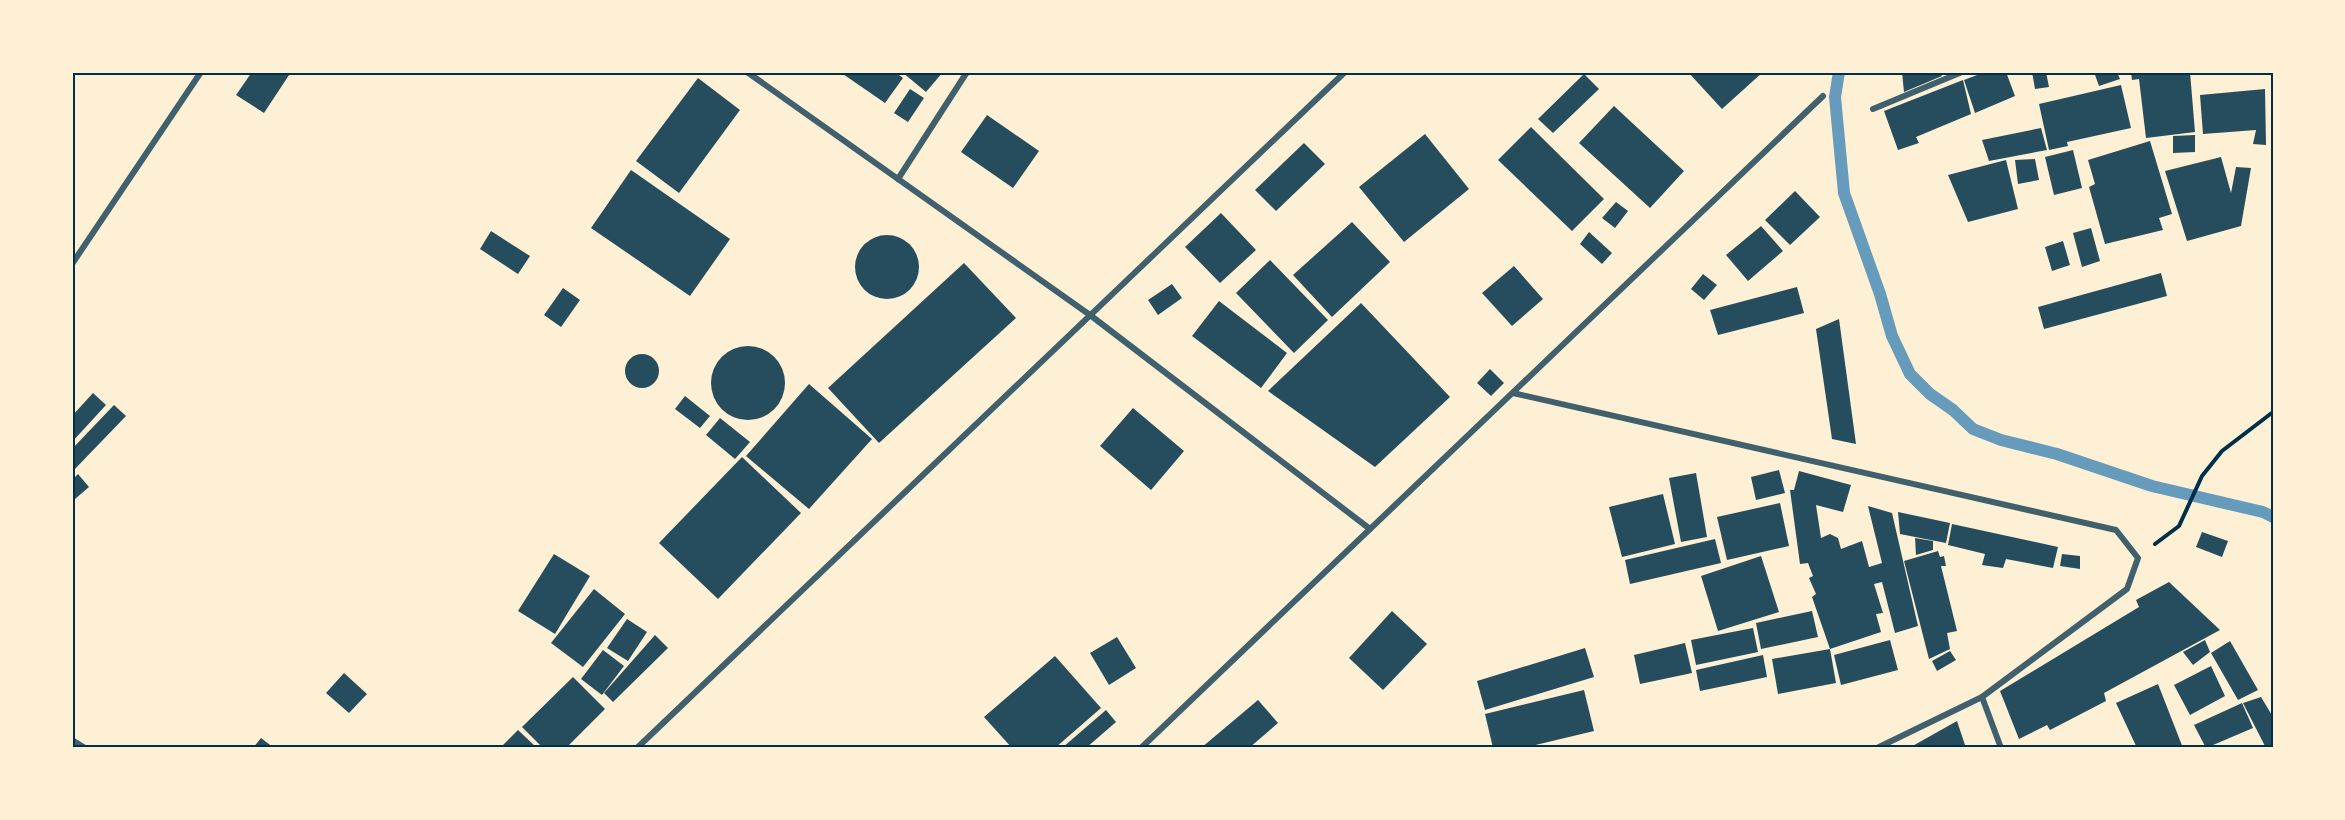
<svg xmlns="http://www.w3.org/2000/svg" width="2345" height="820" viewBox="0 0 2345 820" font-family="'PT Sans',sans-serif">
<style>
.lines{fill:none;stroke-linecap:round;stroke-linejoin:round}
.stream{stroke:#669bbc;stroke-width:12}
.building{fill:#264d5e}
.path{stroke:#003049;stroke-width:4}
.minor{stroke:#3f606c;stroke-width:6}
.neatline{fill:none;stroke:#003049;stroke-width:2}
</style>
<rect width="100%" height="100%" fill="#fdf0d5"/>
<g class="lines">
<polyline class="stream" points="1839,72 1835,97 1844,193 1880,294 1892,336 1910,374 1930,394 1953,410 1973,429 2001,440 2057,454 2152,486 2263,512 2273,517"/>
</g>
<g class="building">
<polygon points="252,72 291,72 264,113 236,95"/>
<polygon points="840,72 895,72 903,78 885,103"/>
<polygon points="902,72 943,72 926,92"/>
<polygon points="1688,72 1763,72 1722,109"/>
<polygon points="1902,72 1940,72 1942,76 1904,92"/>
<polygon points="1985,72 2006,72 2015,96 1975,113 1964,80"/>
<polygon points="2032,72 2046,72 2049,87 2035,89"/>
<polygon points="2094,72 2117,72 2120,79 2099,86"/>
<polygon points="2131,72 2190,72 2195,132 2146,138 2139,79 2132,80"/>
<polygon points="1584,74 1599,89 1553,133 1538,119"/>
<polygon points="698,78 740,110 679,193 636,161"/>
<polygon points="1963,80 1971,114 1916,137 1919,143 1898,150 1884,111"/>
<polygon points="2121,85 2131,128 2067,142 2068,146 2049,150 2039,104"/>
<polygon points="910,89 924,98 908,122 894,113"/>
<polygon points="2265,89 2266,145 2253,144 2256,130 2203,134 2200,95"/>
<polygon points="1614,106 1684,171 1650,208 1579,143"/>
<polygon points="987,115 1039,151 1013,188 961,152"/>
<polygon points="1531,127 1604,199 1572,231 1498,160"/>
<polygon points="2041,128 2047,150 1989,161 1982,140"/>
<polygon points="1425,134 1469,189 1404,242 1359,187"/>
<polygon points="2195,135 2195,152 2173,153 2173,136"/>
<polygon points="2150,141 2172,214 2159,218 2163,230 2105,244 2089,187 2095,184 2088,160"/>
<polygon points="1304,143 1325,164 1276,211 1255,190"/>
<polygon points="2073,150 2082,188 2054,195 2045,157"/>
<polygon points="2221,157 2231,193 2236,167 2251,168 2241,226 2187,241 2165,171"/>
<polygon points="2035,159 2039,180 2018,184 2015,160"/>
<polygon points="2006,160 2018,209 1968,222 1948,175"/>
<polygon points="631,170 730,239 690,296 591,228"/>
<polygon points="1795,191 1820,217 1790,245 1765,220"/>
<polygon points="1616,202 1628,211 1615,228 1602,218"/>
<polygon points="1221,213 1256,250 1220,283 1185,247"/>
<polygon points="1352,222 1390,262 1332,317 1293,275"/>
<polygon points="1761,226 1783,251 1748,281 1726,255"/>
<polygon points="2091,228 2100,261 2082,267 2073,233"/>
<polygon points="491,231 530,256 518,274 480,249"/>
<polygon points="1589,232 1612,253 1602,264 1580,244"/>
<circle cx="887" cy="267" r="32"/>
<polygon points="2063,241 2070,265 2052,271 2045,247"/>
<polygon points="1270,260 1328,320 1294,353 1236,293"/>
<polygon points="964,263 1016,318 879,443 828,388"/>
<polygon points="1514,266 1543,299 1512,326 1482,293"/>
<polygon points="2161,273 2167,296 2044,329 2038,307"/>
<polygon points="1703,274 1717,285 1704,300 1691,289"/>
<polygon points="1172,284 1182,298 1158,315 1148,300"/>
<polygon points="1797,287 1804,313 1718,335 1710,310"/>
<polygon points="563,288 580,300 561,327 544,315"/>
<polygon points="1219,301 1287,353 1261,388 1192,336"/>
<polygon points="1361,303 1450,397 1375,467 1268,391"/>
<polygon points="1839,319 1856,444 1832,439 1816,329"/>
<circle cx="748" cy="383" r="37"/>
<circle cx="642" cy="371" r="17"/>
<polygon points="1490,369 1504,383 1491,396 1477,383"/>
<polygon points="809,384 872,439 809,509 746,456"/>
<polygon points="93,393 106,405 72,442 72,416"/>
<polygon points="685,396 710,416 700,428 675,409"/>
<polygon points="114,405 126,416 72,472 72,449"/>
<polygon points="1133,408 1184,451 1151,490 1100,446"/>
<polygon points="720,418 750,442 735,459 706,435"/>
<polygon points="742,457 801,513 718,599 659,543"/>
<polygon points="1779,470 1785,493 1756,500 1751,477"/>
<polygon points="1799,471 1851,485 1843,512 1816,505 1821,538 1830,534 1838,538 1841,549 1862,541 1869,567 1882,563 1868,506 1892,513 1918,626 1895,633 1882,582 1874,584 1883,613 1876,614 1881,632 1830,649 1812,597 1816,594 1809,578 1813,576 1808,563 1800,564 1790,490 1794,490"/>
<polygon points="1696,473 1707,537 1681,542 1669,478"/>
<polygon points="78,474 89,487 75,499 72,496 72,480"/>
<polygon points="1663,494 1675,544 1622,557 1609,507"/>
<polygon points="1780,503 1789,546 1727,560 1717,517"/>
<polygon points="1898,512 1950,523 1946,543 1900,534"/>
<polygon points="1952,524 2058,547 2053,568 2006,559 2003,568 1982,565 1985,554 1948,545"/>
<polygon points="2202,532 2228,541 2222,557 2196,547"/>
<polygon points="1915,538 1933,541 1933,550 1916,555"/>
<polygon points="1715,539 1721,563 1630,584 1625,560"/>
<polygon points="1938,551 1940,557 1944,556 1946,566 1941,566 1957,631 1947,633 1950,649 1929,659 1904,561"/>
<polygon points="554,554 590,576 555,634 518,611"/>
<polygon points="2062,554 2080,556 2080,569 2060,566"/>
<polygon points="1761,556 1779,612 1718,631 1701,576"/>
<polygon points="2169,582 2220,630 2104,693 2106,701 2050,730 2047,725 2019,739 2000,691 2139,607 2136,600"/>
<polygon points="594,589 625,614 583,667 551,643"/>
<polygon points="1392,611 1427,644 1383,690 1349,658"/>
<polygon points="1812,611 1818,637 1761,649 1756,623"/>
<polygon points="627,619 647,632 628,661 607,648"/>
<polygon points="1753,628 1758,652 1696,665 1691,640"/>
<polygon points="655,635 668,648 613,702 604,693"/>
<polygon points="1117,637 1136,668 1109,685 1090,653"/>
<polygon points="1890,640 1898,670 1841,685 1834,655"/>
<polygon points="2205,640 2210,652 2193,665 2183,652"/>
<polygon points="2230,641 2258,690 2238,700 2211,653"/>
<polygon points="1685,643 1692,673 1640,684 1634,655"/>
<polygon points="1585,648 1594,677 1485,710 1477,681"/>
<polygon points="1830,649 1836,683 1778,694 1772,659"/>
<polygon points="603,650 624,666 602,695 581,679"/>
<polygon points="1950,651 1956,660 1937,671 1932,661"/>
<polygon points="1763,655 1767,677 1700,691 1696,670"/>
<polygon points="1055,656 1101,708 1055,748 1012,748 984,717"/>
<polygon points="2211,666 2225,696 2190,715 2174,685"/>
<polygon points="344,673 367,694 349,713 326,693"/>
<polygon points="573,677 605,709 566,748 543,748 522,727"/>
<polygon points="2158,684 2183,748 2137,748 2116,703"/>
<polygon points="1584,690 1594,731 1523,748 1493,748 1485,714"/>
<polygon points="2261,697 2273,717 2273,745 2266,748 2243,703"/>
<polygon points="1258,700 1278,723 1249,748 1201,748"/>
<polygon points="2242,703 2253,728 2206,748 2194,725"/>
<polygon points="1106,710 1116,722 1086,748 1062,748"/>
<polygon points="1957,721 1966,748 1909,748"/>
<polygon points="518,730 537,748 500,748"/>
<polygon points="261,738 274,748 253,748"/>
</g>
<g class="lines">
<polyline class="path" points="2155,544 2179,526 2202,476 2222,451 2273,412"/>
<g class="minor">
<polyline points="747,72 1090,315 1370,529"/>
<polyline points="1873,109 1962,72"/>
<polyline points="898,179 967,72"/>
<polyline points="72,264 201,72"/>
<polyline points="1513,393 2116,530 2138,558 2127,589 1982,697 1877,748"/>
<polyline points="1982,697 2001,748"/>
<polyline points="72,740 85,748"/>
<polyline points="637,748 1345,72"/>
<polyline points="1141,748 1823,96"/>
</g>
</g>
<rect width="2345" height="820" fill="none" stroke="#fdf0d5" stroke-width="147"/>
<rect x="74" y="74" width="2198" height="672" class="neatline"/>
</svg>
